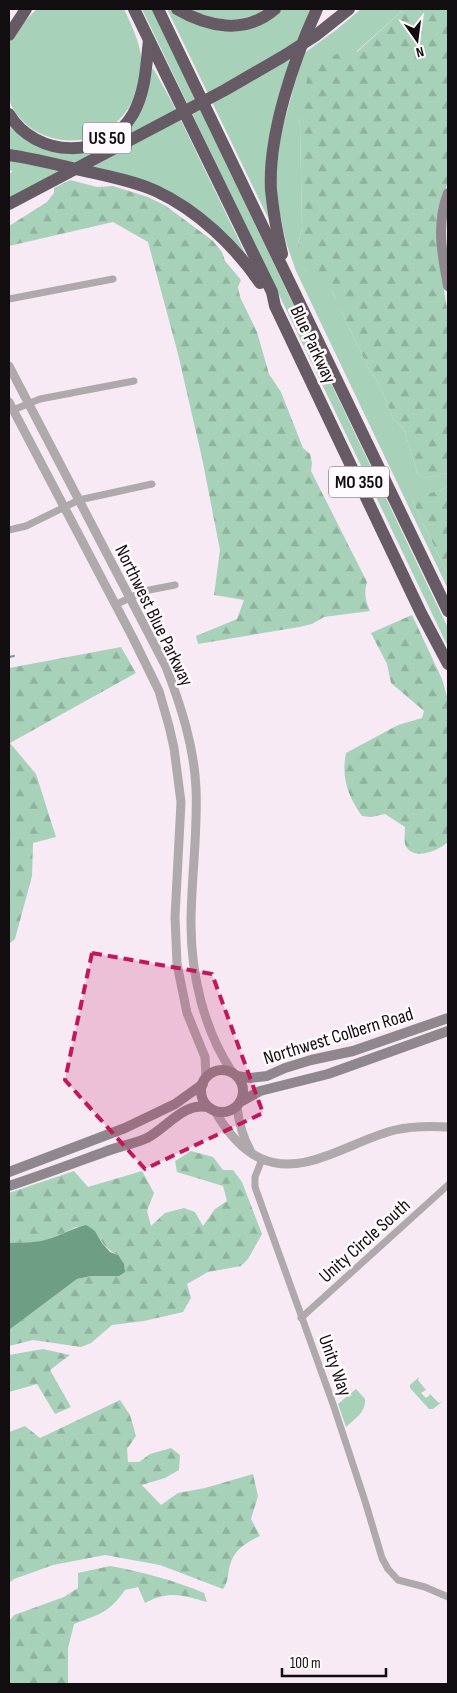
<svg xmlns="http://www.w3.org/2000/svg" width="457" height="1693" viewBox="0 0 457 1693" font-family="'Sofia Sans Condensed',sans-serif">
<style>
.grass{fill:#a7d1b9}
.forest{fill:url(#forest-firs)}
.water{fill:#6e9f84}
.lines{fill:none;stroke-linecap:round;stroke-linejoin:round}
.stream{stroke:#6e9f84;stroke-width:2}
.minor{stroke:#afa9ae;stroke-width:7}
.tertiary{stroke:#afa9ae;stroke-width:9}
.secondary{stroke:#90878e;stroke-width:10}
.motorway{stroke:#665b64;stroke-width:12}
.marked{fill:#c2185b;fill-opacity:0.2;stroke:#c2185b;stroke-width:4;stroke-dasharray:10 6;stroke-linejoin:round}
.labels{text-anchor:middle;stroke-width:5;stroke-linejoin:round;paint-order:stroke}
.shield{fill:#fffafe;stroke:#585457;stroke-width:1}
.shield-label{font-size:18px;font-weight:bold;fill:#110d10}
.street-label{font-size:19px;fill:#110d10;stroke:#fffafe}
</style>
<defs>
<pattern id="forest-firs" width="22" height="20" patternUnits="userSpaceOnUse" patternTransform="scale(1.25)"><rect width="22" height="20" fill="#a7d1b9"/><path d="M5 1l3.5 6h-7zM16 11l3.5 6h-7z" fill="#8fb29e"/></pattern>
</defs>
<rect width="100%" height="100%" fill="#f7eaf5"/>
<g class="grass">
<path d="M37,9H124C134,30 147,57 140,82C131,117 100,145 63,140C46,138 31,131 20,118C16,113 10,106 9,98C7,91 9,83 9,75C9,66 7,54 9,45C13,31 27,19 37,9Z"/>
<polygon points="142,9 152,9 448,628 448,647"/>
<polygon points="167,9 174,9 214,27 278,12 282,9 313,9 272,139 271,224"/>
<path d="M189,9H268C239,24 219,22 189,9Z"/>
<polygon points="361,9 404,9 356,52 326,61 317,66 299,118 300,125 302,228 297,248 303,269 323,281 332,292 369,369 377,380 393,418 404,429 418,475 425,478 448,473 448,487 412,500 448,575 448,589 296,271 286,242 277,201 276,174 281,133 287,112 303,54 336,30"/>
<polygon points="153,68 173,104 246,255 245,256 180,200 9,151 9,121 47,148 118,136"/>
<polygon points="9,158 64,170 9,199 9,173 13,172 9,169"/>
<polygon points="419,1377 418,1380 426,1390 421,1393 426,1398 430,1395 429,1393 439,1403 442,1402 433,1409 429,1409 410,1388 410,1385"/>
<path d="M356,1389L365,1399C366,1412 355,1419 346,1427L338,1404Z"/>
</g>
<g class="forest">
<polygon points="404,9 448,9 448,182 441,201 440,268 448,313 448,473 425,478 418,475 404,429 393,418 377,380 369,369 332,292 322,281 303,269 298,259 297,248 302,228 300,125 299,118 308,75 317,66 348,47 357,52"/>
<path d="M70,180L97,187L113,186L148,197L166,206L213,241L222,252L225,261L241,280L238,287L240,297L257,332L269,374L281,392L303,448L310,454L312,463L311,471L367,582C364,593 365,600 370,611L324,617L312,624L299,627L198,644L196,636L237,619L244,600L214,595L220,550L202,458L178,354L148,242L113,222L9,246V226L47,202L54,193V188Z"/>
<polygon points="448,487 448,575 412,500 415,495 419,492 425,495"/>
<path d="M412,615L442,679L448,700V842C438,851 412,862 405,844C404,839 405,832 405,827L385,814L371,817L362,816C348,796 341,778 346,753L398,725L422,718L424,711L391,683L387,664L371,633Z"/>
<polygon points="121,647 136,673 10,743 36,774 56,837 33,843 32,876 15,939 9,944 9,668"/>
<path d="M191,1151L213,1157L223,1170H233L242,1182L262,1234L248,1259L241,1266L208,1272L187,1284L191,1298L183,1312L144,1321L112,1325L91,1343L81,1347L33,1340L9,1346V1330L77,1279L91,1276H118V1255C106,1250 101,1241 95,1231L76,1227L62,1234L40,1242L9,1243V1193L74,1171L88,1187L142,1171L154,1193L147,1211L151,1226L165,1213L184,1208L195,1212L203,1226L215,1209L227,1201L223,1186L177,1172L175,1161Z"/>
<polygon points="43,1349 70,1355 50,1370 71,1407 55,1414 37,1384 9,1392 9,1355"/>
<path d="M120,1400L130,1415L136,1436L127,1449L128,1462H139L150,1454L171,1448L180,1455L179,1470L165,1478L142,1485L161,1505L178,1493L205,1488L253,1474L258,1496L251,1519L260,1536C248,1542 236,1548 231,1562C227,1572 230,1579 223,1589L160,1565L105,1555L53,1565L14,1579L9,1583V1432L25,1426L40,1438Z"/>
<path d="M110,1566C143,1572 173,1580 204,1593L207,1602C182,1595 169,1590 145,1603L138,1587L125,1590C108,1614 99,1614 74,1624L68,1648V1684H9V1621L14,1615L64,1597L78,1588V1573Z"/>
</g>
<path class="water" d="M86,1225L95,1231L102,1243L110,1252L118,1255L124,1264L125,1272L119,1276H91L77,1279L9,1330V1243C19,1242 31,1243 41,1241C56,1238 70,1229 86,1225Z"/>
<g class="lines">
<polyline class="stream" points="9,657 14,656"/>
<g class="minor">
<polyline points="9,299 113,279"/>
<polyline points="13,410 40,399 134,381"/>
<polyline points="9,530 26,526 79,500 152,484"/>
<polyline points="115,605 144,591 175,585"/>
<polyline points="262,1159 255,1177 255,1187 333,1404 365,1501 382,1558 388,1569 398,1580 425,1587 448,1597"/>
<polyline points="301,1318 448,1185"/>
</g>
<g class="tertiary">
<path d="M9,366L166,667C181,706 194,746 196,788C198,834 191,879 191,924C191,975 204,1030 232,1072"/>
<polyline points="9,402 133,638 159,691 169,726 174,748 181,802 175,917 177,964 187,1013 205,1057 206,1078"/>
<path d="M237,1107C239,1123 242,1136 250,1150"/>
<path d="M215,1111C242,1158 274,1176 326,1156C349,1148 371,1136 395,1130C412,1126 431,1126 448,1127"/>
</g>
<g class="secondary">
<path d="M448,193C436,224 442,254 448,286"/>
<circle cx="222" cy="1091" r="21"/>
<polyline points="237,1076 250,1078 267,1076 285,1068 311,1060 353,1051 448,1018"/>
<polyline points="240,1102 260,1091 328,1074 448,1031"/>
<polyline points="9,1172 125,1128 175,1104 203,1084"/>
<path d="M9,1186C42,1175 74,1163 107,1151C120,1146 134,1144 147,1138C168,1127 185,1100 210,1108"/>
</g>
<g class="motorway">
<polyline points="134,9 272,292 275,306 421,613 448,664"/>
<polyline points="158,9 448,611"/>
<path d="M177,9C208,27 245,35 275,9"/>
<polyline points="9,35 26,9"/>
<path d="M9,114C35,158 106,161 133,114C146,91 146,65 149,40"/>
<path d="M9,155C31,158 54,164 76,169C102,175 131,180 156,191C197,210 235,246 260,283"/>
<polyline points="9,204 225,90 282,57 315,36 349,9"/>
<path d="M282,254C277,233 273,211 271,190C268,134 294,59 317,9"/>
</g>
</g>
<path class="marked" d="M92,953L212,974L263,1113L145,1169L65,1080Z"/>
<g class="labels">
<g class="shield">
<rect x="83" y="122.5" width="48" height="31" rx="4"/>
<rect x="329" y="466.5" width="60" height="31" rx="4"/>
</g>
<g class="shield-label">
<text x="107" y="144">US 50</text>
<text x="359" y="488">MO 350</text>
</g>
<g class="street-label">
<text transform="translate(314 344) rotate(65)" y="7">Blue Parkway</text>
<text transform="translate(155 615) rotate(64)" y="7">Northwest Blue Parkway</text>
<text transform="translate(338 1035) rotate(-17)" y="7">Northwest Colbern Road</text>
<text transform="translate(364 1240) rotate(-42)" y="7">Unity Circle South</text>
<text transform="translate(336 1365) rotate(70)" y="7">Unity Way</text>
</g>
</g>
<rect width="457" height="1693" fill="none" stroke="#110d10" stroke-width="20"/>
<g transform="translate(417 40) rotate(166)" stroke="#fffafe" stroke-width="4" paint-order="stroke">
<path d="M0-4L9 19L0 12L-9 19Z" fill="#110d10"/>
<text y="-8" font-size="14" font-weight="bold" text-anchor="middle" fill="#110d10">N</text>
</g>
<path d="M282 1668v8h104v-8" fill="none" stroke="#110d10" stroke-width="2.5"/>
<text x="290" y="1668" font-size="15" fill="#110d10" stroke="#fffafe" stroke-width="4" paint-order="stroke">100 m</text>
</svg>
